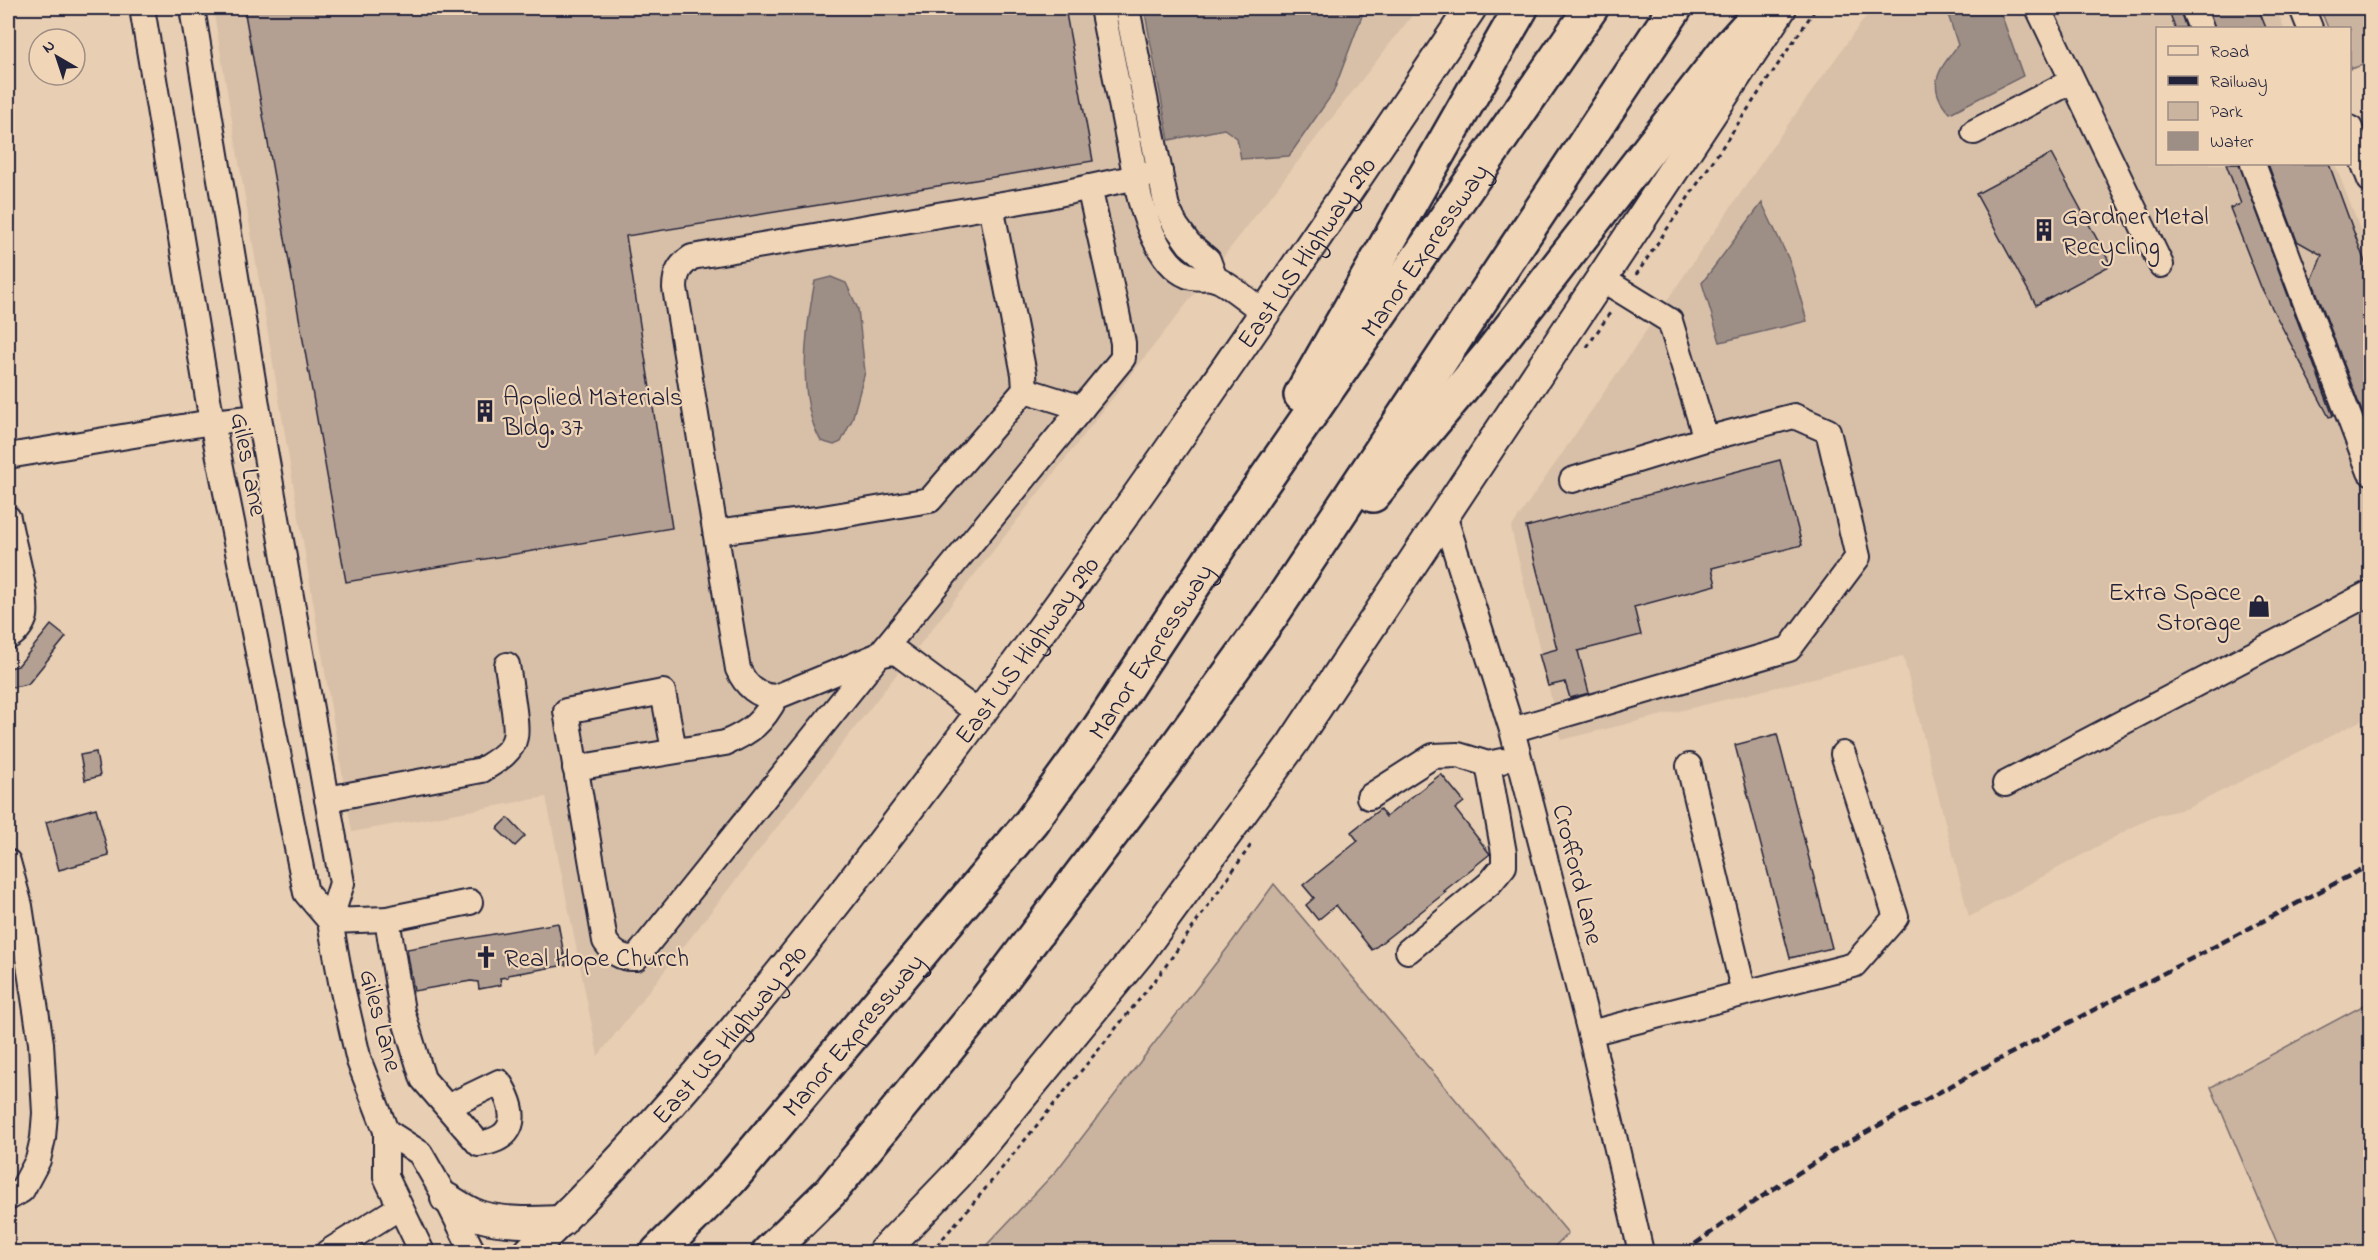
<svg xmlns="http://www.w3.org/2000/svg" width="2378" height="1260" viewBox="0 0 2378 1260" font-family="'Indie Flower',sans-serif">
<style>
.built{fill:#d8c0a8}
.green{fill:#cab4a0;stroke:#766b6e;stroke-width:1.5}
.water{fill:#9e8f86;stroke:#6c6368;stroke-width:1.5}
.building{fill:#b3a092;stroke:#22223b;stroke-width:1.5}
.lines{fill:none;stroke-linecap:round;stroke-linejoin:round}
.minor-casing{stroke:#22223b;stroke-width:28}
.major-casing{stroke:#22223b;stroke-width:34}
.highway-casing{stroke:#22223b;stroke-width:38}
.path{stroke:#22223b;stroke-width:3;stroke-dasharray:4.5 4.5;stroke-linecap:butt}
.minor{stroke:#f0d5b7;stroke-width:24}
.major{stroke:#f0d5b7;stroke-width:30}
.highway{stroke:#f0d5b7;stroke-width:33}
.rail{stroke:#22223b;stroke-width:4.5;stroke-dasharray:9 4.5;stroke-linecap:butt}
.labels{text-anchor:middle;stroke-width:4.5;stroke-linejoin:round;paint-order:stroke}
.poi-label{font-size:26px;fill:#22223b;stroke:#f0d5b7;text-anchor:start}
.street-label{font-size:26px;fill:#22223b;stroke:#f0d5b7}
</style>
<rect width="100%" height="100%" fill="#e8ceb2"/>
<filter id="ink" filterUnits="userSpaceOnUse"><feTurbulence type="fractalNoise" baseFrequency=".0167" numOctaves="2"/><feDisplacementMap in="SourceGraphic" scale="12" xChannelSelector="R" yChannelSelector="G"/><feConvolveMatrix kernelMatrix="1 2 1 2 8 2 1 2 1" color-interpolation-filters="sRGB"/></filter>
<g filter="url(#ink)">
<g class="built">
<polygon points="213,8 1418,8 598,1056 546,797 352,832"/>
<polygon points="1872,8 2276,8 2284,28 2158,28 2158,164 2335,164 2370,255 2370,716 2188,808 2151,817 1969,917 1903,656 1561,740 1511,528 1779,137"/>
</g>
<g class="green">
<polygon points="2320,8 2370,8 2370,63 2350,69 2350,28 2328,28"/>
<polygon points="1274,884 1568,1233 1549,1252 980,1252 1057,1170 1229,946"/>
<polygon points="2370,1002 2370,1252 2281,1252 2211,1087"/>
</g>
<g class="water">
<polygon points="1144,8 1367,8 1363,13 1333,93 1289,156 1241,159 1237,138 1224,129 1169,140"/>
<path d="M1946,8H1999L2023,76L1950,113C1924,86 1940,69 1958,45Z"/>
<polygon points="1762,203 1790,262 1807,321 1720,342 1702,283"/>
<path d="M831,277L846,283L858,309L865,372L852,420L841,442L834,445L821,441C796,399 806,328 815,281Z"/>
</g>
<g class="building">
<polygon points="244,8 1065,8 1093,161 626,236 672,528 346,582"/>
<polygon points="2168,8 2179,8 2186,28 2175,28"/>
<polygon points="2208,8 2258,8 2266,28 2215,28"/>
<polygon points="2051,154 2111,265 2036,305 1976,194"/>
<polygon points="2226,164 2239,164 2333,416 2329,417 2261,287 2230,208 2241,204"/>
<polygon points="2268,164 2329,164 2370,276 2370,433 2312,280 2322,255 2297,241"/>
<polygon points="1780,460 1802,545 1712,568 1716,585 1634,607 1641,635 1578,651 1589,693 1570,698 1565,682 1548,686 1539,654 1557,649 1526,527"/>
<polygon points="51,625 66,637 28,684 8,688 8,668 18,666"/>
<polygon points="1777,734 1832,948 1790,958 1735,745"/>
<polygon points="96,752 100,776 85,780 80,755"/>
<polygon points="1441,774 1464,802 1455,809 1490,854 1444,891 1446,892 1372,950 1336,905 1318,920 1306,905 1314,898 1303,885 1358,841 1351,832 1380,809 1386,817"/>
<polygon points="96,808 109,856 59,870 46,822"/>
<polygon points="508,818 525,836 515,846 497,829"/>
<polygon points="558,923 566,965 508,975 508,977 500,978 501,985 479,989 478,982 471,981 414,991 407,949"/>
</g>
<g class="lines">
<g class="minor-casing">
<g id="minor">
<polyline points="142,8 212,422 306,893 330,921"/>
<polyline points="192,8 259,417 342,883 330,921 342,987 359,1061 386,1131 386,1177 422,1252"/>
<path d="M1102,8L1140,199C1147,224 1163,270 1192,277C1200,279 1209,276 1216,279C1229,284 1252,304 1265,313"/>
<polyline points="1127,8 1167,208 1176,226 1189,244 1208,260 1215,279"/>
<polyline points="2038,8 2161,265"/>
<polyline points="2193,8 2201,28"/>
<polyline points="2302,8 2310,28"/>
<polyline points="2350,128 2370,180"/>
<polyline points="1974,132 2072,81"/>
<polyline points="2253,164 2370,472"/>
<polyline points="1025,390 1082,408"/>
<polyline points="8,456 212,422 259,417"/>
<polyline points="1572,480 1706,439"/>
<polyline points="1444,515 1512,730 1590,1033 1641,1252"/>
<path d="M8,518C12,542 28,594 25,616C23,625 15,634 8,637"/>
<polyline points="716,532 817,519 930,500 1025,390 1024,374 991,206"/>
<path d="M980,714L899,654L892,652L879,655L776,697C758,697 745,685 738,669L675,288C675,273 680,265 692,257L1044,197L1160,172"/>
<polyline points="1512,730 1789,649 1858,557 1828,431 1794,416 1706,439 1670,321 1602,279"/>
<path d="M674,750L663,692L566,711L605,941C613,953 621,959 636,958L879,655L1123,358V343L1116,308L1089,187"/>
<polyline points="1689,766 1744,993"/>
<path d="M575,768L725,743C751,732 763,722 776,697"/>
<polyline points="2005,784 2370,593"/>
<polyline points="1369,797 1433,756 1458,755 1488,764 1502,761"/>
<path d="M327,799L482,770C494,762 512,753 515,737C518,726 509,679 507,665"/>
<polyline points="8,862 20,906 41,1043 45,1113 43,1138 38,1160 22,1190 8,1198"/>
<path d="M387,919L402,1011L423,1079L479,1144C520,1138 517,1111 499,1082L447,1107"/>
<polyline points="330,921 387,919 470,902"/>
<polyline points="1408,951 1490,883 1504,866 1504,853 1488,764"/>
<polyline points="1590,1033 1854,965 1896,917 1843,754"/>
<polyline points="386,1131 420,1153 446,1198 473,1252"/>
<polyline points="328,1252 400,1207"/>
</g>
</g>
<g class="major-casing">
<g id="major">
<path d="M446,1198C456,1204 467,1212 479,1216C507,1224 534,1222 562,1221"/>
<path id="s1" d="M529,1252C674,1113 799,953 921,792C1114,538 1293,273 1471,8"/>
<polyline points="883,1252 957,1175 1140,952 1293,743 1781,8"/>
</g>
</g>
<g class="highway-casing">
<g id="highway">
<polyline points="1301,395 1521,8"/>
<polyline points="1373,495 1490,354 1728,48 1764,8"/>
<path id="s2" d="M658,1252L731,1179L1031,822L1098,730L1224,539L1591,8"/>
<polyline points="769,1252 830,1192 972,1019 1159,771 1271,616 1675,8"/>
</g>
</g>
<g class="path">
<polyline points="1636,275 1816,8"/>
<polyline points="1587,347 1612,310"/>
<polyline points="492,1250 498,1245 502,1252"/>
<polyline points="931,1252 981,1194 1160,974 1253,842"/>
</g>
<use href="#minor" class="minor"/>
<use href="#major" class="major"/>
<use href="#highway" class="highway"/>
<polyline class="rail" points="1684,1252 1755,1201 1834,1150 1998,1060 2370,865"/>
</g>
</g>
<defs>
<g id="building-bare" transform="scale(1.8)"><path d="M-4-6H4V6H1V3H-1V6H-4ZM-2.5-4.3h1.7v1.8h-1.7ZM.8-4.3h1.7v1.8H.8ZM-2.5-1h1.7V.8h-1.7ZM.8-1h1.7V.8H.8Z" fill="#22223b" stroke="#f0d5b7" stroke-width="2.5" paint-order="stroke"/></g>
<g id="shop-bare" transform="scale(1.8)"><path d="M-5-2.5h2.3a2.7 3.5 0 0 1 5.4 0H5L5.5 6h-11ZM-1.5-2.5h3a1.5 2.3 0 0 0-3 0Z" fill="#22223b" stroke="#f0d5b7" stroke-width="2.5" paint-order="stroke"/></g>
<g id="church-bare" transform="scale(1.8)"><path d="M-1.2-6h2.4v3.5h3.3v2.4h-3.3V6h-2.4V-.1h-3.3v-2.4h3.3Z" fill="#22223b" stroke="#f0d5b7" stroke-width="2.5" paint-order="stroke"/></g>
</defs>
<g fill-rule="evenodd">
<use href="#building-bare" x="2044" y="230"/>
<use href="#building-bare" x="485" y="411"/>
<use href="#shop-bare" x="2259" y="606"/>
<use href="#church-bare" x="486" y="957"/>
</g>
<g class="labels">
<g class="poi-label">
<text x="2062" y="224">Gardner Metal<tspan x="2062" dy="30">Recycling</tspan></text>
<text x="503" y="405">Applied Materials<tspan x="503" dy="30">Bldg. 37</tspan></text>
<text x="2241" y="600" text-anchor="end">Extra Space<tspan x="2241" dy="30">Storage</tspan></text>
<text x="504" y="966">Real Hope Church</text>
</g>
<g class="street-label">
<text dy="9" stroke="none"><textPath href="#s2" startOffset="1264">Manor Expressway</textPath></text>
<text dy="9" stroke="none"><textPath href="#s1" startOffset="1268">East US Highway 290</textPath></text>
<text transform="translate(250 464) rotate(79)" y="9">Giles Lane</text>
<text dy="9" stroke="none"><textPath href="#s1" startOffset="782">East US Highway 290</textPath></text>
<text dy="9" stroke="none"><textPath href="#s2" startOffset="778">Manor Expressway</textPath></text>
<text transform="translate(1579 874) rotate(76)" y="9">Crofford Lane</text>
<text transform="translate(382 1020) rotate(75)" y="9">Giles Lane</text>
<text dy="9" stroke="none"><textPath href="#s1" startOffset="296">East US Highway 290</textPath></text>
<text dy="9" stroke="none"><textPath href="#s2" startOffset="292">Manor Expressway</textPath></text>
</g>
</g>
<rect width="2378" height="1260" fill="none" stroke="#f0d5b7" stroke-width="30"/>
<rect x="15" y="15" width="2348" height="1230" fill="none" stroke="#22223b" stroke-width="2" filter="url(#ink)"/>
<rect x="2156" y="27" width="195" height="138" fill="#f0d5b7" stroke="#9e8d85" stroke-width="1.5"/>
<rect x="2168" y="46" width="30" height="9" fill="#f0d5b7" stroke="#9e8d85" stroke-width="1.5"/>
<text x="2210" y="57" font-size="18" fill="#22223b">Road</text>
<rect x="2168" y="76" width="30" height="9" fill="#22223b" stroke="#9e8d85" stroke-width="1.5"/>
<text x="2210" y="87" font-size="18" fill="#22223b">Railway</text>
<rect x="2168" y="102" width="30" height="18" fill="#cab4a0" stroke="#9e8d85" stroke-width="1.5"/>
<text x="2210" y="117" font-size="18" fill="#22223b">Park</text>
<rect x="2168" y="132" width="30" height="18" fill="#9e8f86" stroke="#9e8d85" stroke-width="1.5"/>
<text x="2210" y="147" font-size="18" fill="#22223b">Water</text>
<g transform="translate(57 57) rotate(321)"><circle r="28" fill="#f0d5b7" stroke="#9e8d85" stroke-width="1.5"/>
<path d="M0-4.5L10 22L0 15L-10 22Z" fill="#22223b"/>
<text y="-9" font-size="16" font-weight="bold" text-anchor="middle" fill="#22223b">N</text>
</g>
</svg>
